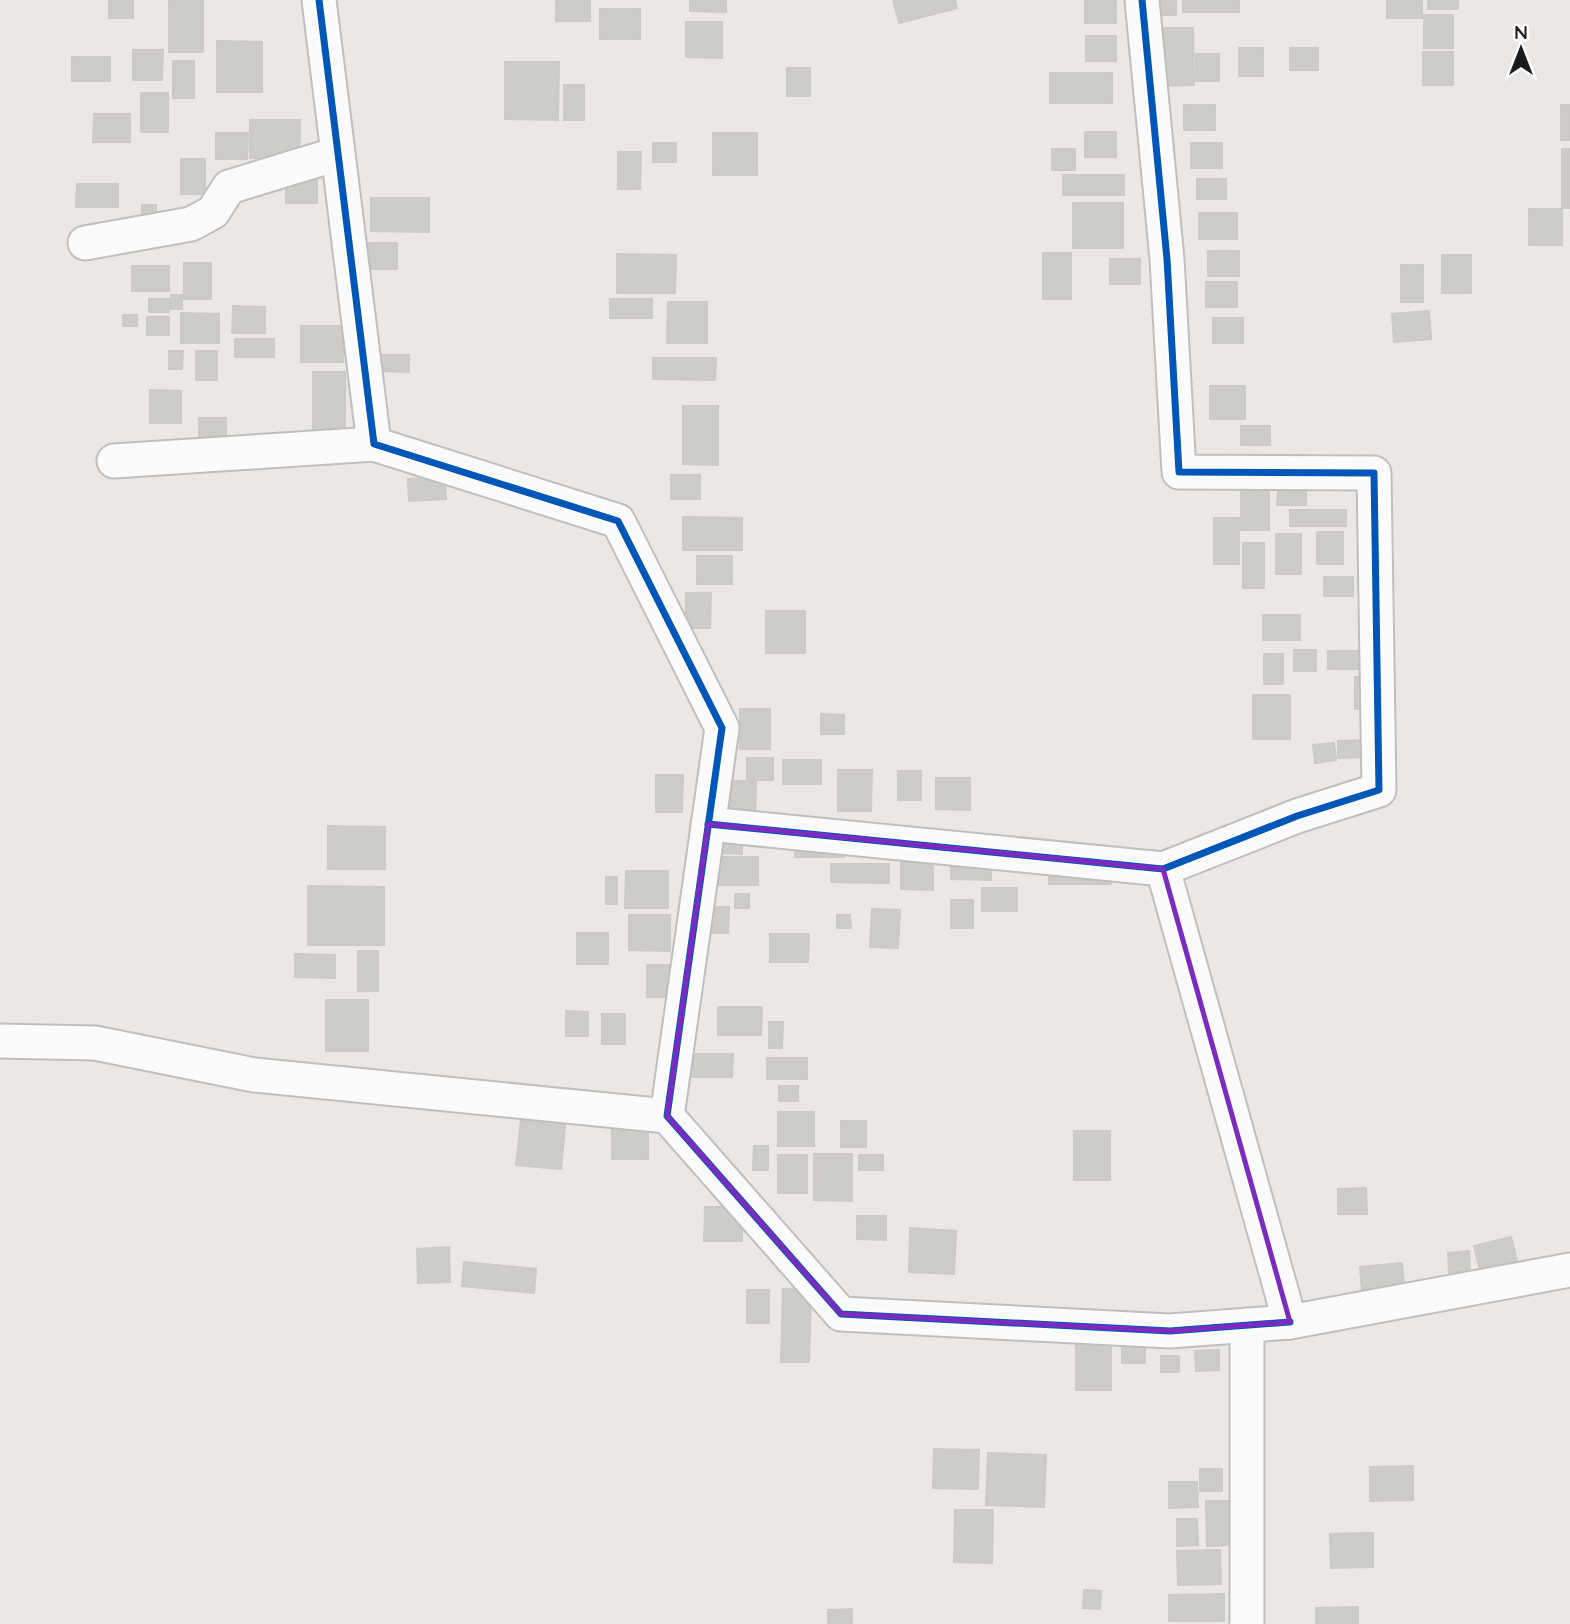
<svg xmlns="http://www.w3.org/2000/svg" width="1570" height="1624" viewBox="0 0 1570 1624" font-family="Quicksand,sans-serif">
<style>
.building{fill:#ceccc9;stroke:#cdc9c6;stroke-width:2}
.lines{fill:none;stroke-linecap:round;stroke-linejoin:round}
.minor-casing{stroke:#c1bfbe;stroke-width:37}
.minor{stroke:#fcfbfb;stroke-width:33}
.cycleway-casing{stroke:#fff;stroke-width:11}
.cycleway{stroke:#0057b8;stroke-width:7}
.marked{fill:none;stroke:#7b2cbf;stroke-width:5;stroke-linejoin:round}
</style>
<rect width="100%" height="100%" fill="#eae7e4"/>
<g class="building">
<rect x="109" y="0" width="24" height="18"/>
<rect x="169" y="0" width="34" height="52"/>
<rect x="556" y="0" width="34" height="21"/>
<polygon points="690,0 726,0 726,12 690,11"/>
<polygon points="893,0 955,0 957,8 899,23"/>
<rect x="1085" y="0" width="31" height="23"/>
<rect x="1149" y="0" width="27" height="15"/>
<rect x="1183" y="0" width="56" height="12"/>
<rect x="1387" y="0" width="35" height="18"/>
<rect x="1428" y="0" width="30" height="9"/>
<rect x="600" y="9" width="40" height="30"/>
<rect x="1424" y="15" width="29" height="33"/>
<polygon points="686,22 722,22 722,58 686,57"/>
<polygon points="1152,28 1193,28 1194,85 1153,86"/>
<rect x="1086" y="36" width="30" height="25"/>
<polygon points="217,41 262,42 262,92 217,92"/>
<rect x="1239" y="48" width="24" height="28"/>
<rect x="1290" y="48" width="28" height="22"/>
<polygon points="133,50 163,50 162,80 133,80"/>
<rect x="1423" y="52" width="30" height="33"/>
<rect x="1196" y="54" width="23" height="27"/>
<rect x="72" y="57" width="38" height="24"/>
<rect x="173" y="61" width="21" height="37"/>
<polygon points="505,62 559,62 558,120 505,119"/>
<rect x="787" y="68" width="23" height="28"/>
<rect x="1050" y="73" width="62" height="30"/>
<rect x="564" y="85" width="20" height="35"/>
<rect x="141" y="93" width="27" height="39"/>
<rect x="1184" y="105" width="31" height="25"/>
<rect x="1561" y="105" width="9" height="35"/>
<polygon points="94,114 130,114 130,142 93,142"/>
<polygon points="250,120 300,120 299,159 250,158"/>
<rect x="1085" y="132" width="31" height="25"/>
<polygon points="216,133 248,133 247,159 216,159"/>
<rect x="713" y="133" width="44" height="42"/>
<rect x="653" y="143" width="23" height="19"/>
<rect x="1191" y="143" width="31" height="25"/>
<rect x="1052" y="149" width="23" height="21"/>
<rect x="1562" y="149" width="8" height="59"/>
<polygon points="618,152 641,152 640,189 618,189"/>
<rect x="181" y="159" width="24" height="35"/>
<rect x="1063" y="175" width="61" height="20"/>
<rect x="286" y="178" width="31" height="25"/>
<rect x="1197" y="179" width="29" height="20"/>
<polygon points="77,184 118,184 118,207 76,207"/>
<polygon points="371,198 429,198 429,232 371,231"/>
<rect x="1073" y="203" width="50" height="45"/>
<rect x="142" y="205" width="14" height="11"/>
<rect x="1529" y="209" width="33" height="36"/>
<rect x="1199" y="213" width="38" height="26"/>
<rect x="358" y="243" width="39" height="26"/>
<rect x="1208" y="251" width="31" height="25"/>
<rect x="1043" y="253" width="28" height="46"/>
<polygon points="617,254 676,255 675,293 617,293"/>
<rect x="1442" y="255" width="29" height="38"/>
<rect x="1110" y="259" width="30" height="25"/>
<rect x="184" y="263" width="27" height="36"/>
<rect x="1401" y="265" width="22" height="37"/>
<rect x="132" y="266" width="37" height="25"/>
<rect x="1206" y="282" width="31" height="25"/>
<rect x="171" y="295" width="11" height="14"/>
<rect x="149" y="299" width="20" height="13"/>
<rect x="610" y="299" width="42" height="19"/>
<polygon points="668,302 707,302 707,343 667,343"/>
<polygon points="233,306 265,307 265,333 232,333"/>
<polygon points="1429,311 1431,339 1394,342 1392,314"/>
<polygon points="181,313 219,314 219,343 181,343"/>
<rect x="123" y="315" width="14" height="11"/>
<rect x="147" y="317" width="22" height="18"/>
<rect x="1213" y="318" width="30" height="25"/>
<rect x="301" y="326" width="42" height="36"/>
<rect x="235" y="339" width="39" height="18"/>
<polygon points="169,351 183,351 182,369 169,369"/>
<rect x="196" y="351" width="21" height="29"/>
<polygon points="378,355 409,355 409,372 378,371"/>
<polygon points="653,358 716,358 715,380 653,379"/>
<rect x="313" y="372" width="32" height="57"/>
<rect x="1210" y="386" width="35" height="33"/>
<polygon points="150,390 181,391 181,423 150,423"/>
<polygon points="683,406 718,406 718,465 683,464"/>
<rect x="199" y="418" width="27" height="23"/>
<rect x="1241" y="426" width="29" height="19"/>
<rect x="671" y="475" width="29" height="24"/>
<rect x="1241" y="476" width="28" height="54"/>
<polygon points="445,478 446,499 409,501 408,479"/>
<polygon points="1279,480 1306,480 1306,505 1277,505"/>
<rect x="1290" y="510" width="56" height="16"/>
<polygon points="683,517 742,518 742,550 683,550"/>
<rect x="1214" y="518" width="25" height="46"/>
<rect x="1317" y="532" width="26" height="32"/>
<rect x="1276" y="534" width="25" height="40"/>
<rect x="1243" y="543" width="21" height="45"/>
<rect x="697" y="556" width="35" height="28"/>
<rect x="1324" y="577" width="29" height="19"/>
<polygon points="686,593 711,593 710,628 686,628"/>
<rect x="766" y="611" width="39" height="42"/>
<rect x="1263" y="615" width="37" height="25"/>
<rect x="1294" y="650" width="22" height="21"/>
<rect x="1328" y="651" width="44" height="18"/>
<rect x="1264" y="654" width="19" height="30"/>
<rect x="1355" y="677" width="34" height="32"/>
<rect x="1253" y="695" width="37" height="44"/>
<rect x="740" y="709" width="30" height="40"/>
<polygon points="821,714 844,715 844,734 821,734"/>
<polygon points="1371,740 1372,757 1338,758 1338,741"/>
<polygon points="1334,743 1336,760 1315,763 1313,745"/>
<rect x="747" y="758" width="26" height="22"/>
<rect x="783" y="760" width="38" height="24"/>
<polygon points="838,770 872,770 871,811 838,811"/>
<rect x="898" y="771" width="23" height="29"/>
<polygon points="656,775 683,775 682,812 656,812"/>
<polygon points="936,778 970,778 970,810 936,809"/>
<polygon points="726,781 756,781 755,820 725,820"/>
<polygon points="328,826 385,827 385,869 328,869"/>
<polygon points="712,835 742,835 742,854 712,853"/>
<polygon points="796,838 844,838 844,857 795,857"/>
<rect x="1049" y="854" width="62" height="30"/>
<rect x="719" y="857" width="39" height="28"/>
<polygon points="951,857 991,857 991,880 951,879"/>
<polygon points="901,862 933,862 933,890 901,889"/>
<polygon points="831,864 889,864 889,883 831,882"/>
<polygon points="626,871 668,871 668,908 625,908"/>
<rect x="606" y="877" width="11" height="27"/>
<polygon points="308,886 384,887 384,945 308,945"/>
<rect x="982" y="888" width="35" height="23"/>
<rect x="735" y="894" width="14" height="14"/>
<rect x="951" y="900" width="22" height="28"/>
<polygon points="709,907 729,907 728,933 709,933"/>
<polygon points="872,909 900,910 898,948 870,947"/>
<polygon points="629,915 670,915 670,951 629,950"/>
<polygon points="837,915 850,915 851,928 837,928"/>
<rect x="577" y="933" width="31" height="31"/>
<polygon points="770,934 809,934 808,962 770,962"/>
<rect x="358" y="951" width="20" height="40"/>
<polygon points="295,954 335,955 335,978 295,977"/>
<rect x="647" y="965" width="22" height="32"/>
<rect x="326" y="1000" width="42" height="51"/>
<polygon points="718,1007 762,1007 761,1035 718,1035"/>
<polygon points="566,1011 588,1012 588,1036 566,1036"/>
<rect x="602" y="1014" width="23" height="30"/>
<polygon points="769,1022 783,1022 782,1048 769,1048"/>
<polygon points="689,1054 733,1054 732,1077 689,1077"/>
<rect x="767" y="1058" width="40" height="21"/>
<rect x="779" y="1086" width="19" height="15"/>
<polygon points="522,1111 566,1115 561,1169 516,1165"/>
<rect x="778" y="1112" width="36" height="34"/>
<rect x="841" y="1121" width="25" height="26"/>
<rect x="612" y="1122" width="36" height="37"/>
<rect x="1074" y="1131" width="36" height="49"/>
<polygon points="754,1146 768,1146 768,1170 753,1170"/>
<polygon points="814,1154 852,1154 852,1201 814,1200"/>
<rect x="778" y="1155" width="29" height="38"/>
<rect x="859" y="1155" width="24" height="15"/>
<polygon points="1366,1188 1367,1214 1338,1214 1338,1189"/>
<polygon points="705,1207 742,1207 742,1241 704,1241"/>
<polygon points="857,1216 886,1216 886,1240 857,1239"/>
<polygon points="910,1228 956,1231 954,1274 909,1272"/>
<polygon points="1511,1237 1519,1269 1482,1278 1474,1246"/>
<polygon points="449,1247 450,1282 418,1283 417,1249"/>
<polygon points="1469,1251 1470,1272 1449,1273 1448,1253"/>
<polygon points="464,1262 536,1269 534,1293 462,1286"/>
<polygon points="1402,1263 1405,1296 1363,1301 1360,1267"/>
<polygon points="783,1289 811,1290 809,1362 781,1362"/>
<rect x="747" y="1290" width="22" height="33"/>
<rect x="1076" y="1341" width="35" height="49"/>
<polygon points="1145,1343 1145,1363 1122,1363 1122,1344"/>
<polygon points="1219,1350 1219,1370 1196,1371 1195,1351"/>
<rect x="1161" y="1356" width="18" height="16"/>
<polygon points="934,1449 979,1450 978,1489 933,1488"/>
<polygon points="988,1453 1046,1455 1044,1507 986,1505"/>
<polygon points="1413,1466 1413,1500 1370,1501 1370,1467"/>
<rect x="1200" y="1469" width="22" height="22"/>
<polygon points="1169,1482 1197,1482 1198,1507 1169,1508"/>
<polygon points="1206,1501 1229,1501 1229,1545 1207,1546"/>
<polygon points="955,1510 993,1510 992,1563 954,1562"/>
<polygon points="1177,1519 1197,1519 1198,1545 1177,1546"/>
<polygon points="1373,1533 1373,1567 1331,1568 1330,1534"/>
<polygon points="1220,1550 1221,1584 1178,1585 1177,1551"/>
<polygon points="1084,1590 1101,1591 1100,1609 1083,1608"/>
<polygon points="1224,1594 1224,1621 1169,1621 1169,1595"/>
<polygon points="1358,1607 1358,1624 1316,1624 1316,1608"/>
<polygon points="852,1609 852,1624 828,1624 828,1610"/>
</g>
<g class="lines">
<g class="minor-casing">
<g id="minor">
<polyline points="319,0 374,444 618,521 722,728 667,1116 841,1314 1170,1331 1290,1322"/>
<polyline points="85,243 191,224 213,212 229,187 337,154"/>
<polyline points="114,461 374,444"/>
<polyline points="708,824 1163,869 1297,816 1379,790 1374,473 1179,472 1167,259 1142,0"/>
<polyline points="1163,869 1290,1322 1570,1270"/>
<polyline points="0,1041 95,1043 254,1075 667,1116"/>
<polyline points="1247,1325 1247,1624"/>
</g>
</g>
<use href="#minor" class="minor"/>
<g class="cycleway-casing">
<g id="cycleway">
<polyline points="319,0 374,444 618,521 722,728 667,1116 841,1314 1170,1331 1290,1322"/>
<polyline points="708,824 1163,869 1297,816 1379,790 1374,473 1179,472 1167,259 1142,0"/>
</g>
</g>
<use href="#cycleway" class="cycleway"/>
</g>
<path class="marked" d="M708,824L1163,869L1290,1322L1170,1331L841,1314L667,1116Z"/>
<g transform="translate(1521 49)" stroke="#ffffff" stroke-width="5" paint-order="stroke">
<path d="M0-5L12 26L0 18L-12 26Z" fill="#1b1b1b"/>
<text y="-10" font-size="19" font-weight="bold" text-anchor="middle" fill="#1b1b1b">N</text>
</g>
</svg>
